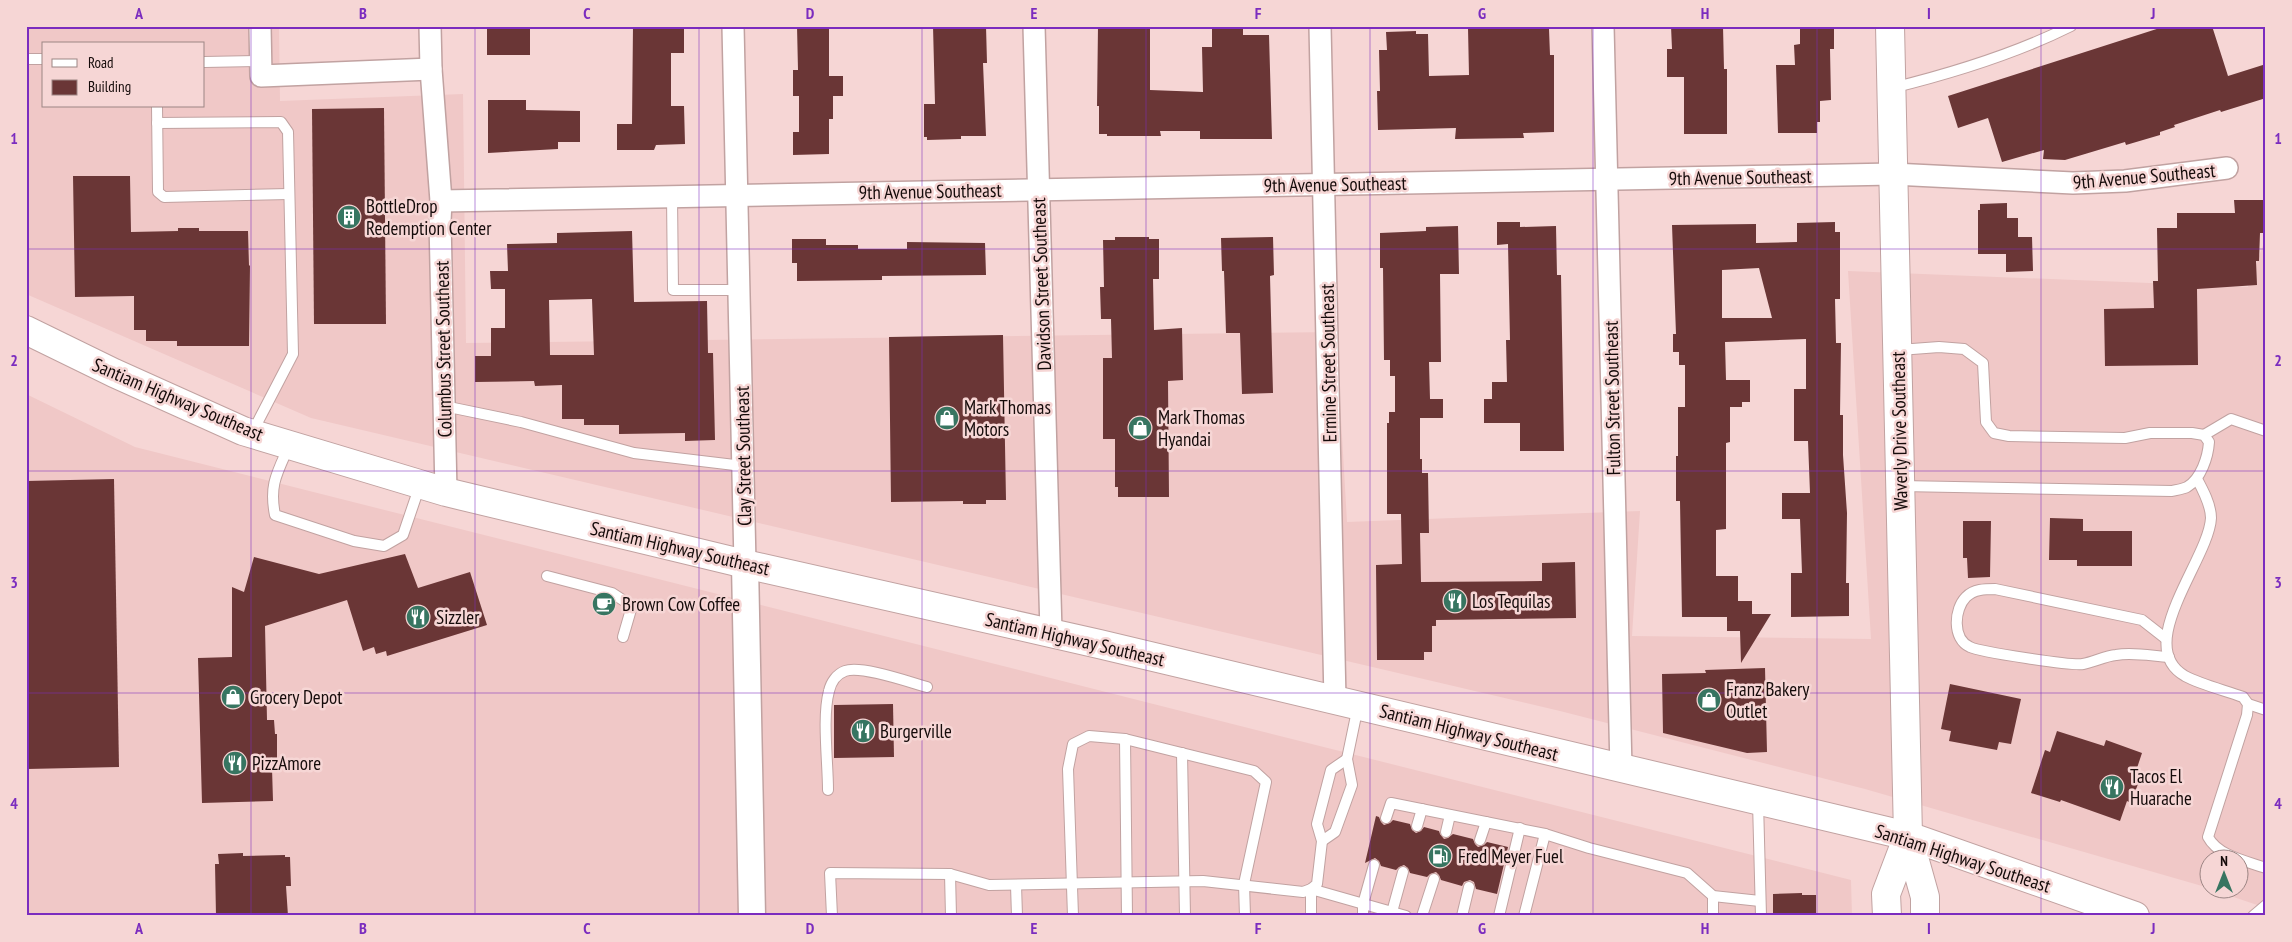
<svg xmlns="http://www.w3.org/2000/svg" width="2292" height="942" viewBox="0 0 2292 942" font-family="'PT Sans Narrow',sans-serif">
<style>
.built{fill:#f0c8c7;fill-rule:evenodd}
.building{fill:#6a3636;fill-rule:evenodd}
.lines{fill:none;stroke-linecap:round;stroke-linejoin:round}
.service-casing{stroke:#c1a2a1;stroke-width:12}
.minor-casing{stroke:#c1a2a1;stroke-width:24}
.tertiary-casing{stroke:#c1a2a1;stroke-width:29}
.secondary-casing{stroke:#c1a2a1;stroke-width:30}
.primary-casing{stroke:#c1a2a1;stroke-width:30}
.service{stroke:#fff;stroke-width:10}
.minor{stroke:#fff;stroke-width:21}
.tertiary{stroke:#fff;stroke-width:26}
.secondary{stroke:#fff;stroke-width:28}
.primary{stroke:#fff;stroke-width:28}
.grid{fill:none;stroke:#7b2cbf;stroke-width:1;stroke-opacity:0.55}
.labels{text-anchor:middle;stroke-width:5;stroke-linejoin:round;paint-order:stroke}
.street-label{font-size:19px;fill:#150b0a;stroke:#f6d6d5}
.poi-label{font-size:19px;fill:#150b0a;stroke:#f6d6d5;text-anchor:start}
.neatline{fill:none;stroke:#7b2cbf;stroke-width:2}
.grid-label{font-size:16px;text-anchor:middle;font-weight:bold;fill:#7b2cbf}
</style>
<rect width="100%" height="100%" fill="#f6d6d5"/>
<g class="built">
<path d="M26,26H279L280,101L463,94L466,343L1336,332L1347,522L1640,511L1632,636L1871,639L1848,271L2248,287L2266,237V908L2213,890H2240V860H2210L2209,888L1865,789L1560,711L311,418L26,294ZM44,44H204V106H44Z"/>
<polygon points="26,394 135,447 1851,880 1852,916 26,916"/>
</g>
<g class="building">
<rect x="487" y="26" width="43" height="29"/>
<polygon points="633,26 684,26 684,53 671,53 671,106 684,106 685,144 656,145 654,150 617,150 617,124 632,124"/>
<polygon points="797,26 829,26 829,76 843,76 843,96 833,96 833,119 829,119 829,154 793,155 793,132 799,132 799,96 793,96 793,70 798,70"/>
<polygon points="933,26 986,26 987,63 983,63 986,136 961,136 961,139 927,140 927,137 924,137 924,104 935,104"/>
<polygon points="1098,26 1150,26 1150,90 1203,92 1202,47 1212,47 1212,26 1243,26 1243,35 1269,35 1272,139 1200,139 1200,131 1160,131 1161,136 1107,136 1107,134 1099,134 1099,106 1097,106"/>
<polygon points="1671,26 1723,26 1724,69 1727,69 1727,134 1684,134 1684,77 1667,77 1667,49 1672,49"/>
<polygon points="1800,26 1834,26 1834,49 1830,49 1831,100 1820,101 1820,122 1817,122 1817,133 1778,133 1776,65 1795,65 1794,45 1800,44"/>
<polygon points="2166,26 2212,26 2228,76 2266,64 2266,98 2221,112 2220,110 2174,125 2175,127 2160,132 2160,135 2126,145 2125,142 2065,160 2043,159 2044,150 2002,162 1988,118 1958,128 1948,96"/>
<polygon points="1468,28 1549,29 1550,55 1554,55 1554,132 1523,133 1524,138 1455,139 1456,128 1378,130 1377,91 1380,91 1379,50 1387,50 1386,32 1416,31 1416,34 1428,34 1429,76 1469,75"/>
<polygon points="488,100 526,100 526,110 580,111 580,142 558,142 558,149 488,153"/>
<polygon points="384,108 386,324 314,324 312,109"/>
<polygon points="73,176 130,176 131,232 178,231 178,228 199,228 199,231 248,231 249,266 250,265 249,346 177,346 177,341 146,341 146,330 134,330 134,296 75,297"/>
<polygon points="2234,200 2263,200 2263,233 2260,233 2259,261 2256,261 2257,285 2197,289 2198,365 2105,366 2104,309 2154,308 2153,281 2158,281 2157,228 2177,228 2177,213 2235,213"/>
<polygon points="2007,203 2007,218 2018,218 2018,237 2032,237 2033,271 2006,272 2006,254 1978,254 1978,210 1980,210 1980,204"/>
<polygon points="1497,222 1520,222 1520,227 1556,226 1557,275 1561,275 1564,451 1520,451 1520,423 1484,423 1484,399 1492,399 1492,382 1507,382 1506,340 1510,340 1508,244 1497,245"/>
<path d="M1835,222V232H1840V299H1835L1836,343H1841L1840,415H1843V455L1847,513L1846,583H1849V616L1791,617V573H1802L1800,519H1782V493H1810L1808,441H1794V389H1806V339L1725,342L1726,380H1750V402H1742V407H1730V442L1726,443V529L1716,530V576H1738V601H1752V614H1771L1741,663L1740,631H1727V617H1682L1680,501H1676V456H1678V407H1685V365H1679V352H1673V334H1676L1672,225L1756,224V243L1797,242V223ZM1759,268L1772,318H1722V270Z"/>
<polygon points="1458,226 1459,274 1440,274 1441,362 1429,362 1430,399 1443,399 1443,418 1420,418 1420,459 1422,459 1422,473 1428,473 1429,533 1420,533 1421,582 1542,581 1542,563 1575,562 1576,618 1436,620 1436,626 1432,626 1432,652 1424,652 1424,660 1377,660 1376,565 1402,564 1401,514 1387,514 1387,423 1389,423 1389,412 1395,412 1395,376 1390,376 1390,360 1384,360 1383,268 1380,268 1380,233 1426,231 1426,227"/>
<path d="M632,231L634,302L707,301L708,353H713L715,440L685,441V433L619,434V425H584V419H562V385L535,386L534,381L475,382V356H491V328H505V289H491L490,271H508L507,244L557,243V233ZM592,299L594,355H550L549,300Z"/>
<polygon points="1115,237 1149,237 1149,239 1159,239 1159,279 1153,279 1154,330 1182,328 1183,380 1168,381 1169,497 1118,497 1118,487 1115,487 1115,439 1103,439 1103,358 1112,358 1111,319 1101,319 1100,287 1104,287 1103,240 1115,240"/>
<polygon points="1273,237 1274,275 1270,276 1273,393 1242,394 1240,333 1226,333 1224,271 1222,271 1221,238"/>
<polygon points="792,239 826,239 826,245 858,245 858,249 907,249 907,242 985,243 986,275 882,276 882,280 797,281 797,263 792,263"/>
<polygon points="1003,335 1006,500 986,500 986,504 963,504 963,501 891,502 889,337"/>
<polygon points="114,479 119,767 27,769 26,481"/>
<polygon points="2050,518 2083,519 2083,531 2132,531 2132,566 2077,566 2077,560 2049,560"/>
<polygon points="1963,521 1991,521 1990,577 1968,578 1967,558 1963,558"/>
<polygon points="405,554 418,588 470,572 487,625 387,656 386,651 376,654 374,647 363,651 347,600 265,626 267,720 274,720 275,734 277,734 277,761 275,762 276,768 272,768 273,801 202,803 198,658 232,657 232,587 244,592 254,557 319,574"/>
<polygon points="1765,668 1767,752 1747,753 1663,733 1662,674 1706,673 1705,670"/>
<polygon points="1950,684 2021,699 2011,744 1999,742 1997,750 1949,741 1951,731 1941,729"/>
<polygon points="893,704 894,757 834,758 834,705"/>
<polygon points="2057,731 2104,746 2106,740 2142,753 2136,771 2142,773 2131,803 2127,801 2120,821 2061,800 2060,802 2031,793 2045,750 2050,752"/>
<polygon points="1376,816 1379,817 1381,822 1384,825 1390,823 1393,820 1410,824 1412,830 1416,833 1421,831 1424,827 1439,831 1440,834 1444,839 1448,838 1453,834 1473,839 1475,844 1478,847 1484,845 1487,842 1508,847 1497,894 1476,889 1474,882 1470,880 1464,882 1462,886 1441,880 1439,875 1436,872 1430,874 1427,877 1410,873 1408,868 1404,865 1399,867 1396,870 1381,866 1379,861 1375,858 1365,863"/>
<polygon points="243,853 243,856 285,855 285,857 290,857 291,886 286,886 288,916 216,916 215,864 219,864 218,854"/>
<polygon points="1802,893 1802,895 1816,895 1816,916 1773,916 1773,894"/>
</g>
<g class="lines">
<g class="service-casing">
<g id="service">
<polyline points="26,59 44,59"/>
<polyline points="204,62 261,61"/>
<path d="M1892,88C1953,73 2015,54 2071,26"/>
<polyline points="157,106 158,192 164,197 289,194"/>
<polyline points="157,123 281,122 288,132 293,354 252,433"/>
<polyline points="672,196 673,290 739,290"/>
<path d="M1899,350L1939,347L1964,349L1983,363L1986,422L1994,433L2009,436L2125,438L2150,433H2192L2204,435L2209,442C2208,457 2201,479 2187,487C2183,489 2176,490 2172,491L1901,486"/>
<polyline points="444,406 521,422 634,453 743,466"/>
<polyline points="2204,435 2231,419 2266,431"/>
<path d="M289,446C277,473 269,485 275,515L354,541L384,546L403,535L420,485"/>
<path d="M2197,479C2203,490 2211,505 2211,518C2209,559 2132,646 2185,676C2202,685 2224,690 2243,697L2248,704L2247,715L2208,837C2218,856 2246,861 2266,868"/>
<polyline points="547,576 612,593 632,606 623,637"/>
<path d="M2165,638L2142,620L1995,589C1985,589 1974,589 1966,597C1954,609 1952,639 1970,647C1980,652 2073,666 2083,664C2094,662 2105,656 2116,655C2133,652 2152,656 2169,657"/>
<polyline points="2248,704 2266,710"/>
<polyline points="1125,739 1127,916"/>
<polyline points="1182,753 1185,916"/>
<path d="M828,790C828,762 822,717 829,691C831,682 837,674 845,671C861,665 909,682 927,687"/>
<polyline points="1758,802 1761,916"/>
<polyline points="1386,818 1391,803 1545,834"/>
<polyline points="1417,826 1422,809"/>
<polyline points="1446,832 1450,815"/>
<polyline points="1480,840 1486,822"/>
<polyline points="1322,841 1335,832 1352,785 1347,759 1358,706"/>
<polyline points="950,874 951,916"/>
<polyline points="1016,885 1017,916"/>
<polyline points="1392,912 1403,872"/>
<polyline points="832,916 830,873 950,874 989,885 1203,881 1303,892 1311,889 1317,884 1322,841 1317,824 1331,770 1347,759"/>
<polyline points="1073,916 1068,769 1073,744 1089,736 1125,739 1254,771 1266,782 1244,884 1245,916"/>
<polyline points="1311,916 1311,889 1406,916"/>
<polyline points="1363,916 1363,904 1374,865"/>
<polyline points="1422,916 1434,879"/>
<polyline points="1462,916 1469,887"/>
<polyline points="1499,916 1520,828"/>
<polyline points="1524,916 1545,834 1589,848 1687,873 1713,896 1760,901"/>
<polyline points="1713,916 1713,896"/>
<polyline points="2253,916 2266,905"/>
</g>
</g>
<g class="minor-casing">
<g id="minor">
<polyline points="260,26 261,76 431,69"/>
<polyline points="430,26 431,69 441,201 440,221 446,492"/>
<polyline points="733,26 745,564"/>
<polyline points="1034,26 1051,632"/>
<polyline points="1320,26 1335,700"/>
<polyline points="1603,26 1621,769"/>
<polyline points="441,201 1893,174 2073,183 2125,181 2227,168"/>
</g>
</g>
<g class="tertiary-casing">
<polyline id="tertiary" points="745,564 752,916"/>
</g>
<g class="secondary-casing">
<g id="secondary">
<polyline points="1890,26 1908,836 1925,897 1925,916"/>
<polyline points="1887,916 1886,894 1908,836"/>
</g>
</g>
<g class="primary-casing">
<polyline id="primary" points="26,330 114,373 243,431 446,492 745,564 1099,644 1908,836 2135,916"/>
</g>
<use href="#service" class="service"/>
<use href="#minor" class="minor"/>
<use href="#tertiary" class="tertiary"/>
<use href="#secondary" class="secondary"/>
<use href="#primary" class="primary"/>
</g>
<path class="grid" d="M251,26V916M475,26V916M699,26V916M922,26V916M1146,26V916M1370,26V916M1593,26V916M1817,26V916M2041,26V916M26,249H2266M26,471H2266M26,693H2266"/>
<defs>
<g id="building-disc" transform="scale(1.25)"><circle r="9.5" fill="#377561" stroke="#f6d6d5"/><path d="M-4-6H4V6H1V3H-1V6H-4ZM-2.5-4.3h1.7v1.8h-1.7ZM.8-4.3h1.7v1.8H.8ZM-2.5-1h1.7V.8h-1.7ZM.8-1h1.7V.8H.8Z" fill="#fff"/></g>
<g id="shop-disc" transform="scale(1.25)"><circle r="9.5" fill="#377561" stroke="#f6d6d5"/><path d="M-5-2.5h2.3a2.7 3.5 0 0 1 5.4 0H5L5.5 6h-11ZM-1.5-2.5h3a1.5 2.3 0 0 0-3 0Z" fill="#fff"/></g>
<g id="restaurant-disc" transform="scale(1.25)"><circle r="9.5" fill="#377561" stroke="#f6d6d5"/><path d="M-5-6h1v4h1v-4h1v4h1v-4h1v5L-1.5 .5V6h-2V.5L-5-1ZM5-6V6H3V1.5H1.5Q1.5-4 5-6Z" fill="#fff"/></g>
<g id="cafe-disc" transform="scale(1.25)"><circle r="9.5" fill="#377561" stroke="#f6d6d5"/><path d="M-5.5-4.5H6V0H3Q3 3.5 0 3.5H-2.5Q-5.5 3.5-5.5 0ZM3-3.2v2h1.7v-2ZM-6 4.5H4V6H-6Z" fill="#fff"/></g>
<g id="fuel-disc" transform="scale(1.25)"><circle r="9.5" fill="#377561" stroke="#f6d6d5"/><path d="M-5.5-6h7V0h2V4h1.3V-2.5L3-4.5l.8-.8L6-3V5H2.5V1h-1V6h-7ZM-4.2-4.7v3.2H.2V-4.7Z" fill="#fff"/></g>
</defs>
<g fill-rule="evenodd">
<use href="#building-disc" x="349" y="217"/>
<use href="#shop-disc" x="947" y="418"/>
<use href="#shop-disc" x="1140" y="428"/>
<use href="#restaurant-disc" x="1455" y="601"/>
<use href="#cafe-disc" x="604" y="604"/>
<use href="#restaurant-disc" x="418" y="617"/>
<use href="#shop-disc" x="233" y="697"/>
<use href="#shop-disc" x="1709" y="700"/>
<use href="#restaurant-disc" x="863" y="731"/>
<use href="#restaurant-disc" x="235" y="763"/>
<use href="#restaurant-disc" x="2112" y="787"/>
<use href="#fuel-disc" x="1440" y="856"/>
</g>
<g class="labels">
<g class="street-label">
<text transform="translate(2144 176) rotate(-5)" y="7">9th Avenue Southeast</text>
<text transform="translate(1740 177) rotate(-1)" y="7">9th Avenue Southeast</text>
<text transform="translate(1335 184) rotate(-1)" y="7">9th Avenue Southeast</text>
<text transform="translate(930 191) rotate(-1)" y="7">9th Avenue Southeast</text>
<text transform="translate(1041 284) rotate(-92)" y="7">Davidson Street Southeast</text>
<text transform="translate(443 349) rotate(-91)" y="7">Columbus Street Southeast</text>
<text transform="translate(1328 363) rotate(-91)" y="7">Ermine Street Southeast</text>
<text transform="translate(1612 398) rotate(-91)" y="7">Fulton Street Southeast</text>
<text transform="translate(178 399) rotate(23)" y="7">Santiam Highway Southeast</text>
<text transform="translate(1899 431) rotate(-91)" y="7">Waverly Drive Southeast</text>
<text transform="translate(743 456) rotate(-91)" y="7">Clay Street Southeast</text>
<text transform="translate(680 548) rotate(13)" y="7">Santiam Highway Southeast</text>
<text transform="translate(1075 639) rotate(13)" y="7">Santiam Highway Southeast</text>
<text transform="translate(1469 732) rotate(14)" y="7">Santiam Highway Southeast</text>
<text transform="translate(1963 858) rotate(18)" y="7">Santiam Highway Southeast</text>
</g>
<g class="poi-label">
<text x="366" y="213">BottleDrop<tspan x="366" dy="22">Redemption Center</tspan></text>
<text x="964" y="414">Mark Thomas<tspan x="964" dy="22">Motors</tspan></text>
<text x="1158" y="424">Mark Thomas<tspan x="1158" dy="22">Hyandai</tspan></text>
<text x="1472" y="608">Los Tequilas</text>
<text x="622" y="611">Brown Cow Coffee</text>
<text x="436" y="624">Sizzler</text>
<text x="1726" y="696">Franz Bakery<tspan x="1726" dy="22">Outlet</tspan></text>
<text x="250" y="704">Grocery Depot</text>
<text x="880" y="738">Burgerville</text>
<text x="252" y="770">PizzAmore</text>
<text x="2130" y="783">Tacos El<tspan x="2130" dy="22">Huarache</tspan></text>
<text x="1458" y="863">Fred Meyer Fuel</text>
</g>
</g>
<rect width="2292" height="942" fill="none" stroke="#f6d6d5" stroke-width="55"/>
<rect x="42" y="42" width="162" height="65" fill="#f6d6d5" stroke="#9c8584"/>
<rect x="52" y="59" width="25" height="8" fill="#ffffff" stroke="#9c8584"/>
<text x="88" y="68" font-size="15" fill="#150b0a">Road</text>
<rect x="52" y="80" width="25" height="15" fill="#6a3636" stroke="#9c8584"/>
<text x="88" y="92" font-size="15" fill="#150b0a">Building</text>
<g transform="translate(2224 874)"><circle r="24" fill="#f6d6d5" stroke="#9c8584"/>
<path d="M0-4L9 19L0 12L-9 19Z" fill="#377561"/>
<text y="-8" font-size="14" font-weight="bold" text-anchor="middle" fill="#150b0a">N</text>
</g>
<rect x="28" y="28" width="2236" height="886" class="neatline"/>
<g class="grid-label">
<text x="139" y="19">A</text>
<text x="363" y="19">B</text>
<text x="587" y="19">C</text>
<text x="810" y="19">D</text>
<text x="1034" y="19">E</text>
<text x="1258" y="19">F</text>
<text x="1482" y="19">G</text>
<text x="1705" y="19">H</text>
<text x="1929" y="19">I</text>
<text x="2153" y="19">J</text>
<text x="14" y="144">1</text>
<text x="2278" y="144">1</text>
<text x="14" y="366">2</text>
<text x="2278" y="366">2</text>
<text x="14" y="588">3</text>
<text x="2278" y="588">3</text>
<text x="14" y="809">4</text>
<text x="2278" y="809">4</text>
<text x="139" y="934">A</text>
<text x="363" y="934">B</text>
<text x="587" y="934">C</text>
<text x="810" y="934">D</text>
<text x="1034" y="934">E</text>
<text x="1258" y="934">F</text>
<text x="1482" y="934">G</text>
<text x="1705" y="934">H</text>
<text x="1929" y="934">I</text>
<text x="2153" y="934">J</text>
</g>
</svg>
